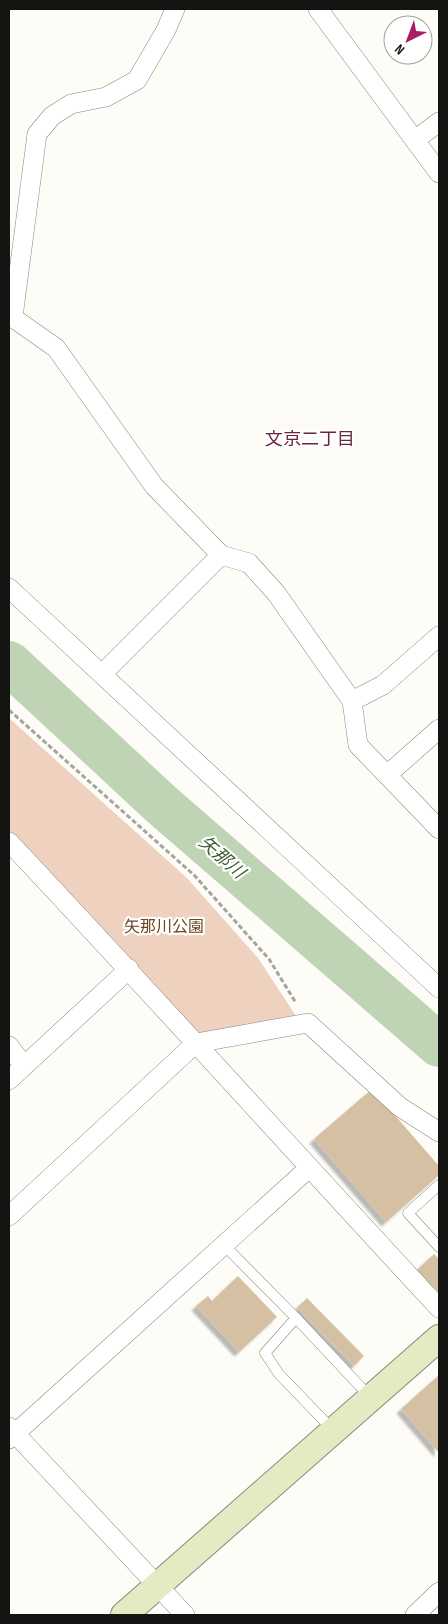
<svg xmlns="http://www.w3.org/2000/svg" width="448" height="1624" viewBox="0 0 448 1624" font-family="'Sofia Sans Condensed','Noto Sans JP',sans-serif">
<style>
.green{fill:#eed2bf}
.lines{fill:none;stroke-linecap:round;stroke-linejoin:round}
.river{stroke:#bfd3b5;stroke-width:44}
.building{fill:#d5c0a3;filter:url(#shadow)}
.lane-casing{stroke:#888782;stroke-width:11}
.street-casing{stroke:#888782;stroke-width:20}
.secondary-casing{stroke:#888782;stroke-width:28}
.path{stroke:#a6a6a1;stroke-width:3;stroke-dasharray:5 2.5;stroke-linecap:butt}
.lane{stroke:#fff;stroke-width:10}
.street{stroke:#fff;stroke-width:19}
.secondary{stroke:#e6eac3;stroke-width:26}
.labels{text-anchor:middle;stroke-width:4.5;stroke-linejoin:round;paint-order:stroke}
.park-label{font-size:16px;fill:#6e4422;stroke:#fff}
.neighbourhood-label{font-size:18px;fill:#67253f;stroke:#fff}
.water-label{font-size:18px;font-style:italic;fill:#425f33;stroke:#fff}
</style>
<defs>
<filter id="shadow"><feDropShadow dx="-4.5" dy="4.5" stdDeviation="1" flood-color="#0004"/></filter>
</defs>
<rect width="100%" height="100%" fill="#fdfcf6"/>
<polygon class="green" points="9,718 187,878 258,958 298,1019 198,1034 9,831"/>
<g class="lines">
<polyline class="river" points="9,663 162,805 439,1045"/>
</g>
<g class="building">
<polygon points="372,1089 439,1166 439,1175 386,1222 314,1139"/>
<polygon points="434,1254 439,1259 439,1293 417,1270"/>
<polygon points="238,1276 277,1317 239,1352 196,1306 208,1296 212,1301"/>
<polygon points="307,1298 364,1356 354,1366 297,1308"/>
<polygon points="439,1375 439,1453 401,1409"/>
</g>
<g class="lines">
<g class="lane-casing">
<g id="lane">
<polyline points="439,1185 408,1213 439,1247"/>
<polyline points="223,1244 296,1318"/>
<polyline points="333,1430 279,1374 265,1353 296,1318 370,1397"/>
</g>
</g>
<g class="street-casing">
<g id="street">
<polyline points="318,9 439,173"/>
<polyline points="415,140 439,122"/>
<polyline points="9,315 56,348 154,486 221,555 249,563 276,593 352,701 358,745 439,829"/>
<polyline points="13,317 37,134 52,116 71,104 106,97 137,80 166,30 175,9"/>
<polyline points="9,588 439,988"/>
<polyline points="102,674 221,555"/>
<polyline points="352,701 383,685 439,636"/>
<polyline points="387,775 439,729"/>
<path d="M9,842C154,996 295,1153 439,1308"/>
<polyline points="9,1046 24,1066"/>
<polyline points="9,1080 129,969"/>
<polyline points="9,1216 196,1043 308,1023 400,1107 439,1132"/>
<polyline points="9,1427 185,1615"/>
<polyline points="9,1439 309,1168"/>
<polyline points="415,1615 439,1592"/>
</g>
</g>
<g class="secondary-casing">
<polyline id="secondary" points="124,1615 439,1338"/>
</g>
<polyline class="path" points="9,710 194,875 269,959 296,1003"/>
<use href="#lane" class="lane"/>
<use href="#street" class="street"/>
<use href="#secondary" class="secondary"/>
</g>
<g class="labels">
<g class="park-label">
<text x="164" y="932">矢那川公園</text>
</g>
<g class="neighbourhood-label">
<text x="310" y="445">文京二丁目</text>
</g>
<g class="water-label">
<text transform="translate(222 857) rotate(41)" y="6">矢那川</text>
</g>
</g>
<rect width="448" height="1624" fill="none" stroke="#141412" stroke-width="20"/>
<g transform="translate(408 40) rotate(222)"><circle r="24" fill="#ffffff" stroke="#a1a1a0"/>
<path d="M0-4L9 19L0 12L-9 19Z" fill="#a91e60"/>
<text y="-8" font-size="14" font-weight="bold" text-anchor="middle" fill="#141412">N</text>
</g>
</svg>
